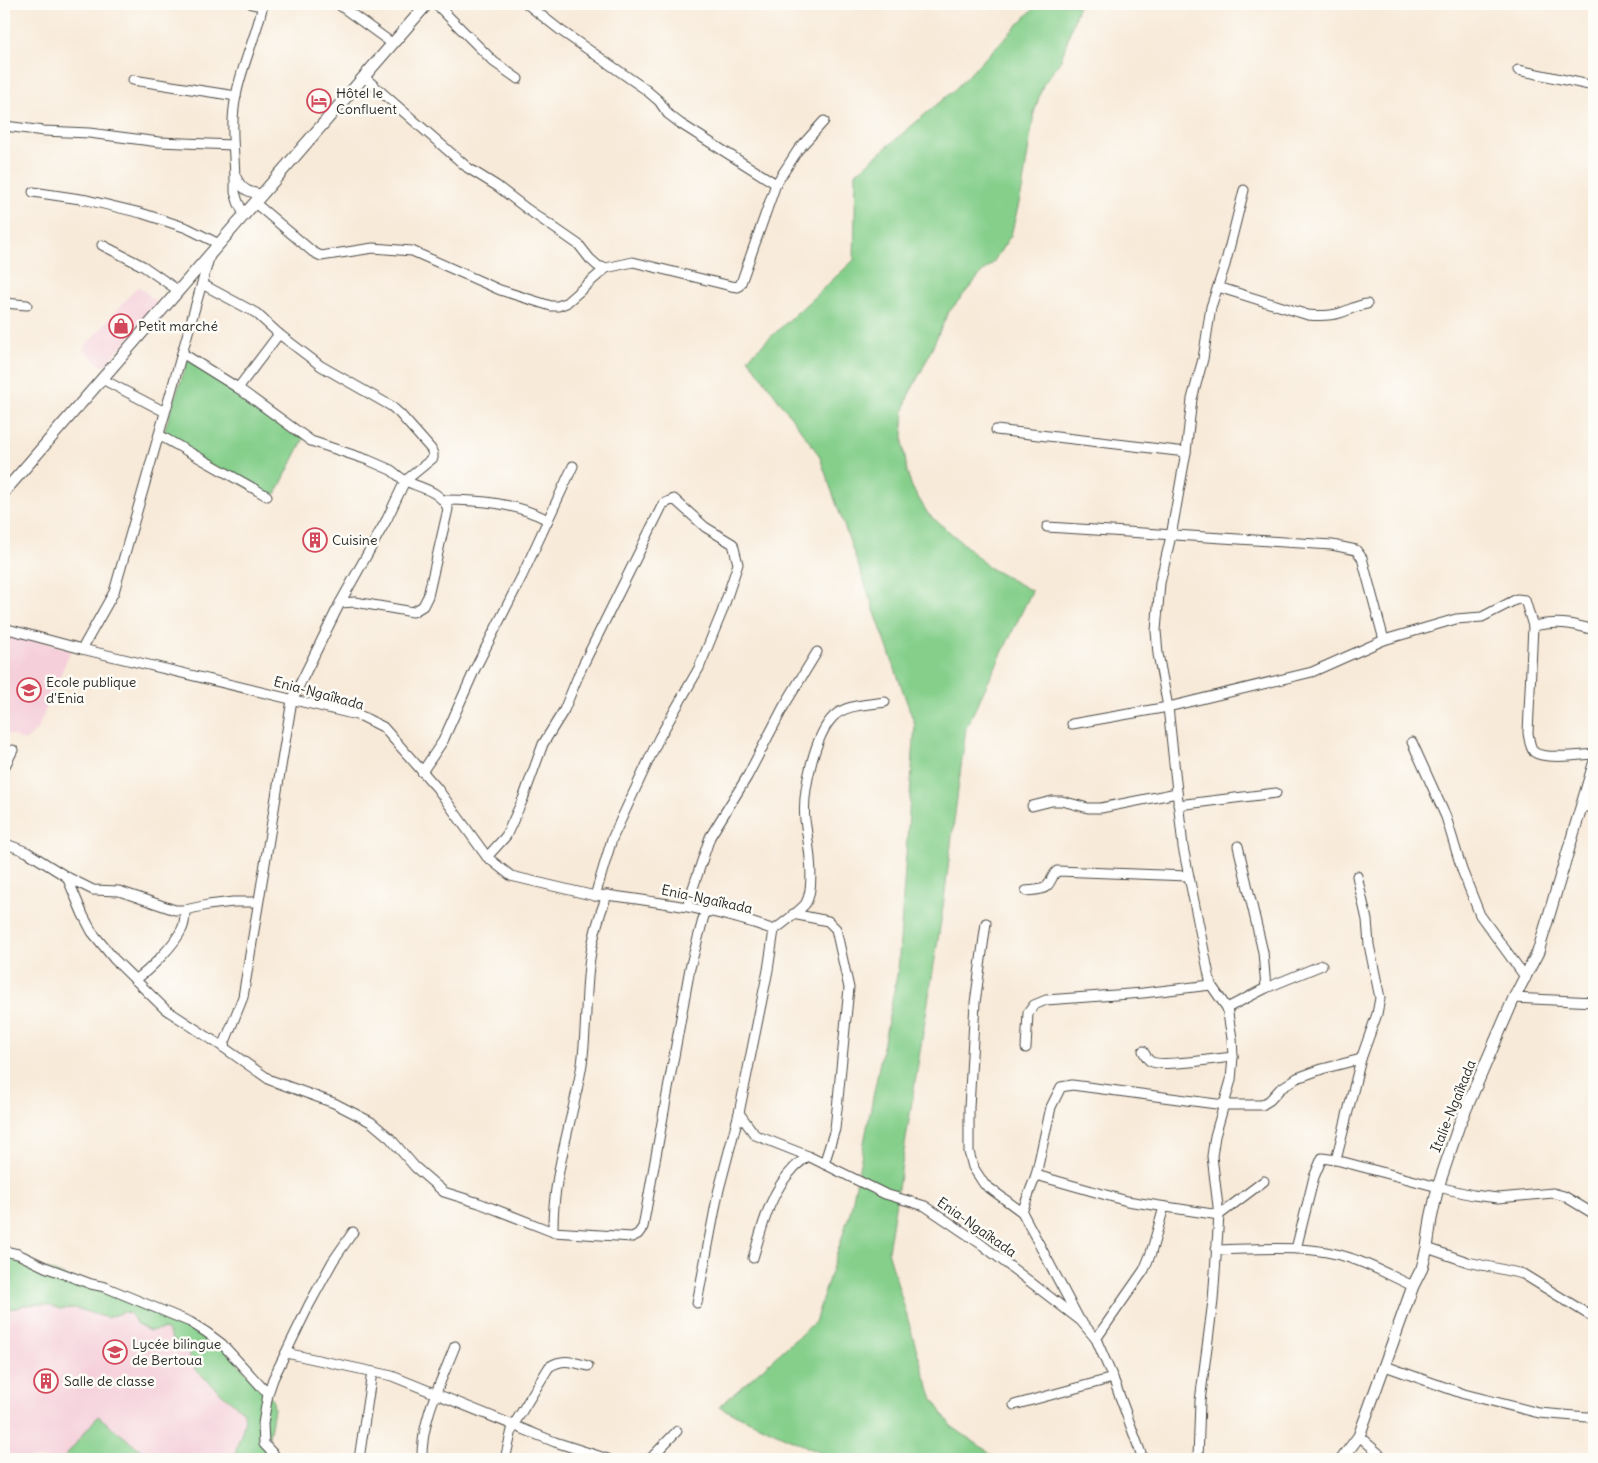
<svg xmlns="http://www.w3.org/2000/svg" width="1598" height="1463" viewBox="0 0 1598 1463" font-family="Delius,sans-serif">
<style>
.built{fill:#f5cfda}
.green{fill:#85cf8b;stroke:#587d5b}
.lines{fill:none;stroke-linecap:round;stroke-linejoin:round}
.minor-casing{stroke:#4a4845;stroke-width:11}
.tertiary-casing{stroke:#4a4845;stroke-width:13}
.minor{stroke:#fff;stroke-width:9}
.tertiary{stroke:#fff;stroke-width:11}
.labels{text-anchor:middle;stroke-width:5;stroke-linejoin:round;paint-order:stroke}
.poi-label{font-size:14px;fill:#2b2b2b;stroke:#fdfcf7;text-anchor:start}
.street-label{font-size:14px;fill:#2b2b2b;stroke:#fdfcf7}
</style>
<rect width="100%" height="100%" fill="#fdfcf7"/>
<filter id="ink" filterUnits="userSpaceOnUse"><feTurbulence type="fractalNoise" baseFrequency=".02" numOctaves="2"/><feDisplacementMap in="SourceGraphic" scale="10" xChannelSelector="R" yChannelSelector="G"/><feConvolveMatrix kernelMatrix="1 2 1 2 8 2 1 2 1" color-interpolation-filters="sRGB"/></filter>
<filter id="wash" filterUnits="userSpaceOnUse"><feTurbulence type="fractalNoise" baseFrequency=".0096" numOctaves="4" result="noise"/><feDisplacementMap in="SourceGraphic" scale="20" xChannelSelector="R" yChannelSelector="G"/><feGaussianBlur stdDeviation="1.12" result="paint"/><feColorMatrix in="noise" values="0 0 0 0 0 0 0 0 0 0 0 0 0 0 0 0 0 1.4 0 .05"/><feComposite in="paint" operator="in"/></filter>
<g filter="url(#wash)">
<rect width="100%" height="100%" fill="#f8ead9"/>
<g class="built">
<polygon points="138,286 159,304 103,367 83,349"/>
<polygon points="4,630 71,650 37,730 25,741 4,732"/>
<polygon points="4,1253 31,1264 117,1293 260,1387 273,1399 274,1409 265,1459 4,1459"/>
</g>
<g class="green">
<polygon points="1038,4 1079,4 1061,60 1043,85 1034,113 1022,191 1011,235 992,264 981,274 948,313 922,370 908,396 904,411 903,426 903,442 907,472 912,487 928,514 964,544 988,567 1032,591 966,728 942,915 888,1251 922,1368 933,1399 951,1426 983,1448 996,1459 834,1459 719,1407 815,1322 851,1209 898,970 915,725 819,455 748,358 854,260 856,173 954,90"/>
<polygon points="188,359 305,436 276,494 254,491 162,438"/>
<path d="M4,1253L190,1324L217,1341L260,1387L273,1399L274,1409L265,1459H235C235,1442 247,1429 244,1412L222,1394L194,1368L188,1350L172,1339L168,1331L163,1329L149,1331L136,1323L133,1317L129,1313L123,1312L107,1318L75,1308L60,1309L44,1304L23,1305L18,1308L4,1309Z"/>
<polygon points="98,1416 152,1459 63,1459"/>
</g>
</g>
<g filter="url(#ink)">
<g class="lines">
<g class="minor-casing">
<g id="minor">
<polyline points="252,4 263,6"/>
<polyline points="338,4 393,44"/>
<polyline points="436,4 494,62 518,79"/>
<polyline points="527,4 560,30 645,89 659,101 668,114 681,124 776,184"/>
<polyline points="1518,70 1594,86"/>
<polyline points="364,77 468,168 497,186 527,209 579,245 590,259 598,266 606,268"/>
<polyline points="133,80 236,96"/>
<polyline points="5,126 44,131 89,133 159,142 233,145"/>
<path d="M236,177C242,190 249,193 263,194"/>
<polyline points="33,192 87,200 141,213 187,228 219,244"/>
<polyline points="255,203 313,252 321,256 373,248 412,251 500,290 551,306 558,306 566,303 606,268 633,262 731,286 738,287 741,283 776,184 798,150 824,121"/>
<path d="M244,215L238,202L235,192C236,160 229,128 236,96C242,64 257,35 263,4"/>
<polyline points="102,245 143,266 179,291"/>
<path d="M202,284L256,313L279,334L321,366L391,406L400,414L431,449L433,454V458L405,481C421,488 441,491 448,509L428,596L423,606L413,612L355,602L340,603"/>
<path d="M1218,287L1308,315C1319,316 1330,316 1340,313C1350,310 1357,305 1367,304"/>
<polyline points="4,303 27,305"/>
<polyline points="182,353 238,388 311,441 368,460 391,470 405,481 387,519 340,603 292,700 243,997 223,1047"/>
<polyline points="102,379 165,412"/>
<polyline points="238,388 279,334"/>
<polyline points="996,430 1186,452"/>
<polyline points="159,435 267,496"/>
<path d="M444,500C481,500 515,503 548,520"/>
<polyline points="1047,527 1332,545 1356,550 1362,558 1384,640"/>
<path d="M1533,626C1556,621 1571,623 1594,630"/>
<path d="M4,628L82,649L361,716L383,727L437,788L487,857L511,876L595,896L607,895C664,903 721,910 774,930L768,970L739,1113L755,1135L808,1156L885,1194L925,1206L981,1244L1081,1321L1096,1339L1113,1378L1143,1459"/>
<polyline points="82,649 114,592 210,255"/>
<path d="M1072,724L1168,707L1312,672L1384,640L1456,619L1482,617L1517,599L1525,600L1533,626L1528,733C1529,739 1530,748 1534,752C1544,760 1581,755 1594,754"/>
<polyline points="1412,742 1446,817 1462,870 1480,915 1526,978"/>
<polyline points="4,768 13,750"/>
<polyline points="422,772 443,741 475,669 522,576 573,466"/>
<polyline points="1178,805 1276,793"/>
<polyline points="1032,806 1052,801 1062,801 1088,808 1101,808 1177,793"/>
<polyline points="1582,806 1594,808"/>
<polyline points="4,843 27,852 67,877 93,890 119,891 175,910 185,910 208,905 233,902 258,902"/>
<polyline points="1238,846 1263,952 1266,988"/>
<polyline points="487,857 506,836 523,799 543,744 564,710 581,669 663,504 674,499 705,527 733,544 738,564 722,612 699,668 659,738 612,839 595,896"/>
<polyline points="67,877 83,915 92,932 114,959 165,1009 223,1047 270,1080 334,1103 371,1122 390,1138 415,1167 444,1192 479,1203 553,1232 632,1237 638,1234 643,1227 690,968 705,912"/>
<path d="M1026,891C1032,890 1042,891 1047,886C1052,881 1052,875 1057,871L1188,876"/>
<polyline points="687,906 710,837 747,777 784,706 817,652"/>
<polyline points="793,914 828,921 836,929 849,988 835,1129 824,1164"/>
<polyline points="986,923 975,1003 969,1108 969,1152 973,1167 984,1184 1022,1212 1079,1319"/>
<path d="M774,930C781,925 803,908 806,903C816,885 808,841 805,820C802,794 814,735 834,716C847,704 868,705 885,702"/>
<path d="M135,980C149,971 175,944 182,929C185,923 185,916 185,910"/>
<polyline points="1514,998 1594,1002"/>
<polyline points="1227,1008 1266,988 1322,965"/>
<polyline points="1026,1048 1028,1013 1034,1005 1046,1000 1143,993 1211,985"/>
<path d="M1143,1051C1145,1054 1147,1059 1150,1061C1161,1068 1218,1058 1233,1057"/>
<polyline points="1336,1160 1361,1059 1377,1014 1380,998 1369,945 1367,920 1357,876"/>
<polyline points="1036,1175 1127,1201 1219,1215 1264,1181"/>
<polyline points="1022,1212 1036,1175 1051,1107 1061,1087 1072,1085 1224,1105 1262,1105 1270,1100 1280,1089 1297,1078 1322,1069 1361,1059"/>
<path d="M553,1232C552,1175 573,1120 582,1064C587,1029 585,993 590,958C593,936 599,916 607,895"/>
<polyline points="1427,1248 1468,1262 1523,1274 1594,1318"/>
<polyline points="1296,1249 1314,1177 1322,1158 1336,1160 1438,1187 1473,1195 1498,1198 1553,1193 1564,1196 1594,1214"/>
<path d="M1216,1250C1257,1249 1312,1244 1350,1258C1372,1265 1393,1277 1413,1286"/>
<polyline points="4,1251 18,1254 45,1267 91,1284 105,1287 190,1322 206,1332 222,1344 268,1394"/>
<path d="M753,1258C762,1228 770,1192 793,1169C797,1164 803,1160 808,1156"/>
<polyline points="697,1303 718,1193 739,1113"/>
<polyline points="1096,1339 1144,1270 1151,1253 1164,1207"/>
<polyline points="286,1353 392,1376 555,1442 608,1459"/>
<polyline points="1385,1366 1464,1394 1539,1413 1587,1417 1594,1416"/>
<polyline points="1014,1405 1113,1378"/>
<polyline points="1359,1436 1385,1459"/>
<polyline points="278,1459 264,1444 263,1424 268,1394 273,1379 309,1305 333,1261 353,1232"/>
<polyline points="359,1459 372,1372"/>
<path d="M422,1459C421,1420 441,1382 455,1346"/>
<path d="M505,1459L513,1426L549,1367C563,1358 572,1362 588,1366"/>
<polyline points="650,1459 677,1431"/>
<polyline points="1198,1459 1200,1401 1213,1301 1219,1215 1212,1156 1215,1136 1231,1080 1233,1057 1232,1038 1227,1008 1211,985 1183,847 1168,707 1158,654 1156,631 1160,583 1171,536 1186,452 1192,399 1203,359 1211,307 1225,265 1244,190"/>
</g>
</g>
<g class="tertiary-casing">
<g id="tertiary">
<polyline points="4,492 427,4"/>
<polyline points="1342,1459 1359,1436 1413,1286 1422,1268 1427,1248 1431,1219 1438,1187 1459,1125 1514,998 1538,952 1594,764"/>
</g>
</g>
<use href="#minor" class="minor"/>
<use href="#tertiary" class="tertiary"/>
</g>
</g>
<defs>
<g id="hotel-ring" transform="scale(1.25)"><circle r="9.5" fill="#fdfcf7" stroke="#d1495b" stroke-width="1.5"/><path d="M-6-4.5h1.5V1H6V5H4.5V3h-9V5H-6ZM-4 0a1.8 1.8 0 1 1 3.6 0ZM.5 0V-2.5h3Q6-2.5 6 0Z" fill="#d1495b"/></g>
<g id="shop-ring" transform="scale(1.25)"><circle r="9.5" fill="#fdfcf7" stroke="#d1495b" stroke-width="1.5"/><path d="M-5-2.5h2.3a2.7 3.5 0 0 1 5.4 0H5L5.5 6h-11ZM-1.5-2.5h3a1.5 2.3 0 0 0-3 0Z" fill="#d1495b"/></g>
<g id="building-ring" transform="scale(1.25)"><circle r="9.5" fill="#fdfcf7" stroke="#d1495b" stroke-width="1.5"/><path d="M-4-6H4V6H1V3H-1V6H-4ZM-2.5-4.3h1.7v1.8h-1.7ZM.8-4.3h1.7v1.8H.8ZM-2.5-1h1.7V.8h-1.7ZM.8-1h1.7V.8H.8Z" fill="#d1495b"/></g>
<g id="school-ring" transform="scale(1.25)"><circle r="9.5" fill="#fdfcf7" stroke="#d1495b" stroke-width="1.5"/><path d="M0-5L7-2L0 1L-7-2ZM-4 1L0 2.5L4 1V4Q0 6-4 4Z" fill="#d1495b"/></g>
</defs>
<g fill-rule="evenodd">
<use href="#hotel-ring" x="319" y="101"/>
<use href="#shop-ring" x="121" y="326"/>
<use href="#building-ring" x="315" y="540"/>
<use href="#school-ring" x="29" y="690"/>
<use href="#school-ring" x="115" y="1352"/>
<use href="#building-ring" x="46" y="1381"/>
</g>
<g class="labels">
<g class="poi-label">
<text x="336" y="98">Hôtel le<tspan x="336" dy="16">Confluent</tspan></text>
<text x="138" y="331">Petit marché</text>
<text x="332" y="545">Cuisine</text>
<text x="46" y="687">Ecole publique<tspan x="46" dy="16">d'Enia</tspan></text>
<text x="132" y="1349">Lycée bilingue<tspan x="132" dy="16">de Bertoua</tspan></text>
<text x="64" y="1386">Salle de classe</text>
</g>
<g class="street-label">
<text transform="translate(319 693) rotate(15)" y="5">Enia-Ngaîkada</text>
<text transform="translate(707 899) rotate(12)" y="5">Enia-Ngaîkada</text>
<text transform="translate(1453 1106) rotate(-68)" y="5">Italie-Ngaîkada</text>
<text transform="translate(977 1227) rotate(35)" y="5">Enia-Ngaîkada</text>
</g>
</g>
<rect width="1598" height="1463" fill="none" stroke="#fdfcf7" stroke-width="20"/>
</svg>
